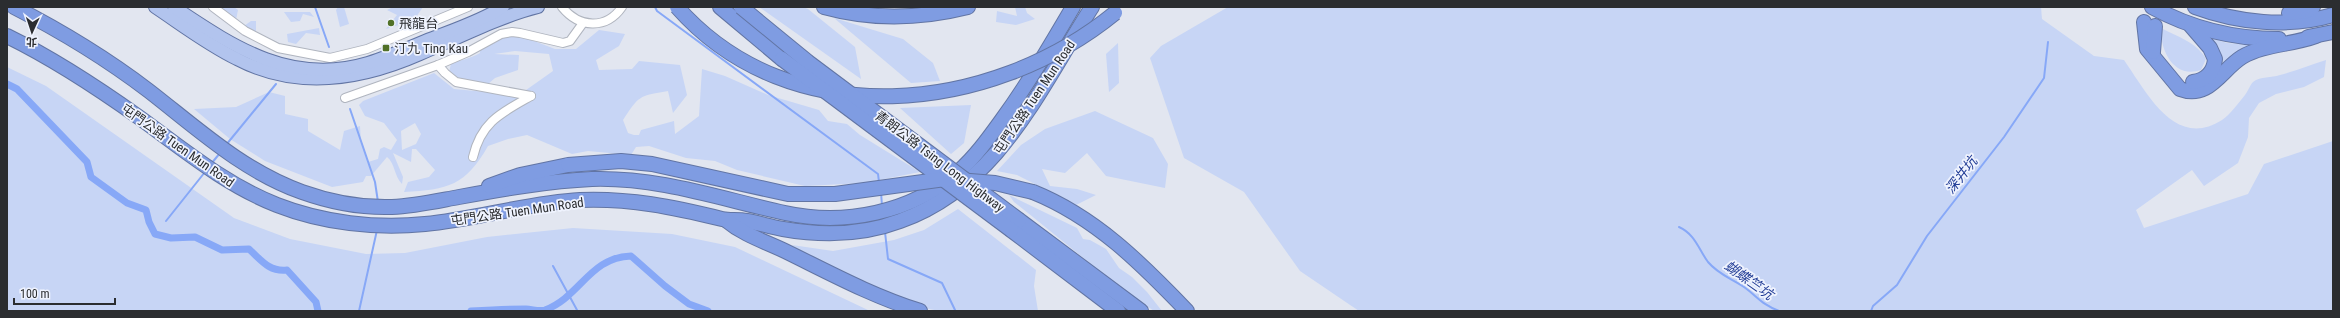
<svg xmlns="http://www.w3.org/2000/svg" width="2340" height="318" viewBox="0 0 2340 318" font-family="'Roboto Condensed','Noto Sans TC',sans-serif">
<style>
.green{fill:#c7d5f5;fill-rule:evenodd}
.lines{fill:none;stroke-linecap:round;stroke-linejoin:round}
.stream{stroke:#87a8f7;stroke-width:2}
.canal{stroke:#87a8f7;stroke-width:7}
.street-casing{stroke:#b0b5bf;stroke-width:10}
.primary-casing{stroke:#6275a4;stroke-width:14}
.highway-casing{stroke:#6275a4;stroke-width:16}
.street{stroke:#fff;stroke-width:8}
.primary{stroke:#b2c4ee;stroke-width:12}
.highway{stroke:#7f9ce2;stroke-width:14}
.highway-bridge-casing{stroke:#6275a4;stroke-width:16;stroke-linecap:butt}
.highway-bridge{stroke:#7f9ce2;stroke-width:14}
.poi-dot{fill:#517128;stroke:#eff3fe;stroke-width:1.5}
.labels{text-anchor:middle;stroke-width:3.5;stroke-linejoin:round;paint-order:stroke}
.poi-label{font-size:13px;fill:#2b2d30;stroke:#eff3fe;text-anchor:start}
.street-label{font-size:13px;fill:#2b2d30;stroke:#eff3fe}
.water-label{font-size:14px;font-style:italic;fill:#203b95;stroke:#eff3fe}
</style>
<rect width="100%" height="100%" fill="#e2e6f0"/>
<g class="green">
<polygon points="222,7 234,7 238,10 236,20 222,18"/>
<polygon points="338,7 344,7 349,24 340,27 336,10"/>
<polygon points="393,7 423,7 414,20 386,29 397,15 387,10"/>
<polygon points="759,7 803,7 808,9 855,47 861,79"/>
<polygon points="1015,7 1025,7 1027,13 1035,19 1016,25 996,22 997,11 1017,16"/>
<path d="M1228,7H2041L2042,19L2094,56L2124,60C2147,93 2175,150 2222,120C2230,115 2239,102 2245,95C2248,91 2250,85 2253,82C2261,76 2271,78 2280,75C2295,71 2311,65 2326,60L2324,77L2304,87L2276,94L2259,103L2249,118L2248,137L2238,163L2204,186L2192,170L2136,210L2144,228L2248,194L2264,164L2333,141V311H1359L1300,271L1244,192L1184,158L1150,58L1161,46Z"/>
<polygon points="284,12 310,12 314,17 303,14 300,21 291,22"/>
<polygon points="834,18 903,39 933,63 940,81 911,83"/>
<polygon points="251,21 256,21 256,32 244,26"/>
<polygon points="319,28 320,35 306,33 296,44 288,42 287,34"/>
<path d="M2161,28C2176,36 2198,43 2206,59L2201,70C2174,79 2160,51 2161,28Z"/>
<path d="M599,30L625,34L619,46L596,60L599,70L632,69L639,61L680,65L687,95L673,113L668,91C638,96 639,96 623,120L628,133L634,135H639L641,130L674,121L675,134L699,116L702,69L725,76L768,95L819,110L828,121L847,124L860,135L920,172L864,183L805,186L737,170L715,161L686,158L649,146L636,147L631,155L588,151L572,154L527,135L508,139L488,146C466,185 448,190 404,192L408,182L429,177L435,170L416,149H412L411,162L393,153L403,177L402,184C394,176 395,163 387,157L371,176H366L363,182L332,187L265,161L230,139L194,109L236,107L269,92L285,96V114L308,119V131L340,150L344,131L360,126L361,143L368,162L378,159L380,149L384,147L391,150L397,140L384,123L365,116L359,105L363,101L434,73L454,89L519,95L553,71L549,54L515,51L494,54L519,55L518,70L495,78L488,84L463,81L449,72L451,64C462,59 470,59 480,53V47L510,35L521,36L555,49H576ZM415,123L421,134L416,144L402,150L401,131Z"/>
<polygon points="2211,38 2227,43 2249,45 2250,47 2219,69"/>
<polygon points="1118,43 1119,83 1109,92 1106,54"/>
<polygon points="7,67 46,86 234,218 290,239 366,254 405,253 487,237 573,228 672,234 735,247 870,311 7,311"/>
<polygon points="971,105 964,143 951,154 900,108"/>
<polygon points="1095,111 1153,138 1168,164 1165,188 1106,176 1087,153 1065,173 1042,169 1050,186 1077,189 1096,195 1076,205 1017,175 997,171 1021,145 1045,129"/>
<path d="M1009,195L1077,228L1083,239L1090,240L1106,249L1119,268L1132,277L1147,292L1162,311H1154C1105,278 1061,239 1014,202Z"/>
<polygon points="958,209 1036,270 1034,286 1038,311 939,311 905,304 830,271 792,245 833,251 894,240 924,230"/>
</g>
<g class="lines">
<g class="stream">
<polyline points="315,7 329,47"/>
<polyline points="655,7 657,11 878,174 879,182"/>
<polyline points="350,109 375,182 378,202"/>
<polyline points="226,145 276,84"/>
<polyline points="211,164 220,153"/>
<polyline points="881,192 882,206"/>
<polyline points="166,221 205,172"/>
<path d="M1679,227C1695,234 1699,250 1708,262C1719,275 1731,278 1744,287C1758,297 1761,304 1779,311"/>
<polyline points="885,232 888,259 942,283 955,310"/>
<polyline points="553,266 577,310"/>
<polyline points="359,311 377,230"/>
<polyline points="1871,311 1873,306 1897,285 1927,236 2004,137 2044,78 2048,42"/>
</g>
<g class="canal">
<path d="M7,84L17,89L87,162L91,177L127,203L146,210L149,222L155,234L171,238L195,237L222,250L249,249C261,260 269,272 287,270L316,302L318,311"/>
<path d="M471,311C489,310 508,309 526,309C532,309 539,312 545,310C580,297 590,257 631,256L665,286L689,304L708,311"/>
</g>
<g class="street-casing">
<g id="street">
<polyline points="213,7 245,31 278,48 330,58 367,49 468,7"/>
<path d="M562,7C579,28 606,30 622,7"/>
<polyline points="438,65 445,73 456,82 531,96"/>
<polyline points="345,98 438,65 468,52 501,34 512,32 520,33 563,43 570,41 583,23"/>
<path d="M473,157C481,122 501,113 531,96"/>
</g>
</g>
<g class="primary-casing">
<g id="primary">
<path d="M155,7C182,25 208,45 237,59C296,90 361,80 420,54C456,39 501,16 538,7"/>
<path d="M174,7C234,47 291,86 368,63C387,57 406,49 425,41C450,31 479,22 503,7"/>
</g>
</g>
<g class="highway-casing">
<g id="highway">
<path d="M14,7C61,31 107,59 149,91C198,129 243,171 302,192C330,202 362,208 392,207C415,206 437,201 459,197C503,189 548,181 592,179C659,177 721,199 785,213C844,226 911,213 958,172C975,157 988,139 1001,121C1028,84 1050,46 1073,7"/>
<polyline points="720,7 782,59"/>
<path d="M824,7C871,20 920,19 968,7"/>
<path d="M2152,7C2192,29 2234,39 2279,39"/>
<path d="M2195,7C2238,23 2288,28 2333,15"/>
<polyline points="2289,13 2307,11 2313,7"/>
<path d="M2144,22L2147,49L2180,89C2209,100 2221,70 2242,57C2264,44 2292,45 2316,36"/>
<path d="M2191,26L2210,48L2215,59C2214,72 2206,80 2193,82"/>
<path d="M7,36C54,59 98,88 140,118C184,150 226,185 277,205C323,223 376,229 425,224C477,219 527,203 580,200C630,198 673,207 722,219C730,221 738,219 747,221C759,223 771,227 783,229C823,236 863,235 900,221C999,186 1039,89 1092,7"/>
<polyline points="2308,37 2333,32"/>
<polyline points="2153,52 2155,26"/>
<polyline points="489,186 520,175 568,165"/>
<path d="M1033,192C1095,217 1141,263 1187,311"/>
<path d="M726,220C744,235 764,241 785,251C830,273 872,296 920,311"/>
<polyline points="1019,220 1141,311"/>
<polyline points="1011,230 1118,311"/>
</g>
</g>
<use href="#street" class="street"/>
<use href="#primary" class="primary"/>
<use href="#highway" class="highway"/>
<g class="highway-bridge-casing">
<g id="highway-bridge">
<path d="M677,7C791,136 991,114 1115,13"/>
<polyline points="741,7 808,62 1019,220"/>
<polyline points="782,59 1011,230"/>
<polyline points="568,165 621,161 652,164 788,194 835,194 945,179 995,183 1033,192"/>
</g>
</g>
<use href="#highway-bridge" class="highway-bridge"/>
</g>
<g class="poi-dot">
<circle cx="391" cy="23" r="4"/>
<rect x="382" y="44" width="8" height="8" rx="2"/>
</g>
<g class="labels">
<g class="poi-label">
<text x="399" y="28">飛龍台</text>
<text x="394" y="53">汀九 Ting Kau</text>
</g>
<g class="street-label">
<text transform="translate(1034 97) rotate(-56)" y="5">屯門公路 Tuen Mun Road</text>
<text transform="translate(178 145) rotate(35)" y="5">屯門公路 Tuen Mun Road</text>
<text transform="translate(940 161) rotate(37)" y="5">青朗公路 Tsing Long Highway</text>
<text transform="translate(517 211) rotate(-8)" y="5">屯門公路 Tuen Mun Road</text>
</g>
<g class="water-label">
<text transform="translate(1961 175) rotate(-52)" y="5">深井坑</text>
<text transform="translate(1749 280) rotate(35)" y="5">蝴蝶竺坑</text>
</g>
</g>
<rect width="2340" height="318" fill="none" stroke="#2b2d30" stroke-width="16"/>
<g transform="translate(32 32) rotate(183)" stroke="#eff3fe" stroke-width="3" paint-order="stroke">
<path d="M0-3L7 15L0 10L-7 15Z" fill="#2b2d30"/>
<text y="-6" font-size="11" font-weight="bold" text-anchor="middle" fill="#2b2d30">北</text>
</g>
<path d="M14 298v6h101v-6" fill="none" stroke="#2b2d30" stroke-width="2"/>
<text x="20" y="298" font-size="12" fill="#2b2d30" stroke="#eff3fe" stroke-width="3" paint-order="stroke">100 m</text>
</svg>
